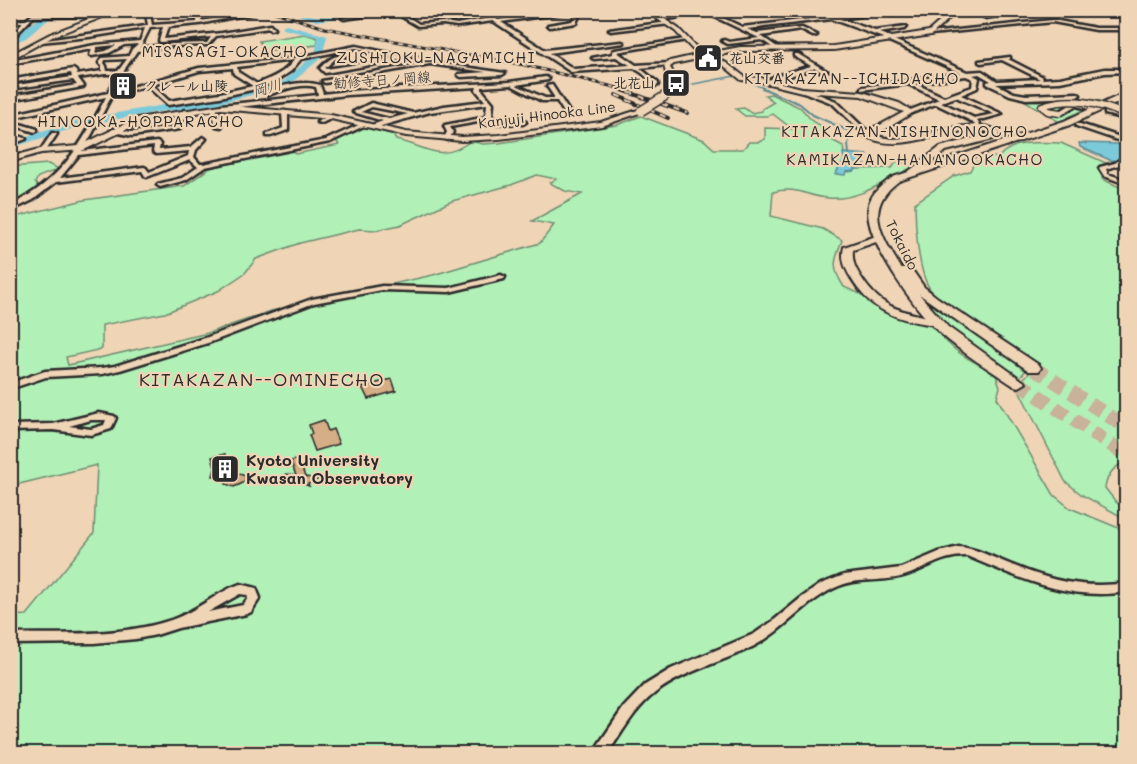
<svg xmlns="http://www.w3.org/2000/svg" width="1137" height="764" viewBox="0 0 1137 764" font-family="Mali,'Klee One',sans-serif">
<style>
.green{fill:#b1f0b7;stroke:#6e8e71;stroke-width:1.5;fill-rule:evenodd}
.water{fill:#7ccad9;stroke:#5c8a93;stroke-width:1.5}
.lines{fill:none;stroke-linecap:round;stroke-linejoin:round}
.stream-far1{stroke:#5c8a93;stroke-width:1.5}
.stream{stroke:#5c8a93;stroke-width:2}
.river{fill:#7ccad9;fill-rule:evenodd}
.building{fill:#d5ad86;stroke:#2b2b2b;stroke-width:1.5}
.minor-tunnel{stroke:#c8b29a;stroke-width:4.5;stroke-dasharray:4.5 2;stroke-linecap:butt}
.highway-tunnel{stroke:#c8b29a;stroke-width:14;stroke-dasharray:14 8;stroke-linecap:butt}
.minor-casing{stroke:#2b2b2b;stroke-width:5}
.major-casing{stroke:#2b2b2b;stroke-width:4}
.highway-casing{stroke:#2b2b2b;stroke-width:4}
.minor{fill:#efd4b6;fill-rule:evenodd}
.major{fill:#efd4b6;fill-rule:evenodd}
.highway{fill:#efd4b6;fill-rule:evenodd}
.rail-far1-casing{stroke:#2b2b2b;stroke-width:3}
.rail-casing{stroke:#2b2b2b;stroke-width:4}
.rail-far1{stroke:#efd4b6;stroke-width:1.5;stroke-dasharray:4.5;stroke-linecap:butt}
.rail{stroke:#efd4b6;stroke-width:2;stroke-dasharray:6;stroke-linecap:butt}
.minor-bridge-casing{stroke:#2b2b2b;stroke-width:9;stroke-linecap:butt}
.major-bridge-casing{stroke:#2b2b2b;stroke-width:11;stroke-linecap:butt}
.minor-bridge{stroke:#efd4b6;stroke-width:6}
.major-bridge{stroke:#efd4b6;stroke-width:8}
.labels{text-anchor:middle;stroke-width:4.5;stroke-linejoin:round;paint-order:stroke}
.far-poi-label{font-size:14px;font-weight:bold;fill:#2b2b2b;stroke:#efd4b6;text-anchor:start}
.far-street-label{font-size:14px;fill:#2b2b2b;stroke:#efd4b6}
.far-neighbourhood-label{font-size:15px;letter-spacing:1.5px;fill:#2b2b2b;stroke:#efd4b6}
.far-water-label{font-size:15px;font-style:italic;fill:#374345;stroke:#efd4b6}
.poi-label{font-size:16px;font-weight:bold;fill:#2b2b2b;stroke:#efd4b6;text-anchor:start}
.neighbourhood-label{font-size:18px;letter-spacing:1.5px;fill:#2b2b2b;stroke:#efd4b6}
</style>
<rect width="100%" height="100%" fill="#efd4b6"/>
<filter id="ink" filterUnits="userSpaceOnUse"><feTurbulence type="fractalNoise" baseFrequency=".0167" numOctaves="2"/><feDisplacementMap in="SourceGraphic" scale="12" xChannelSelector="R" yChannelSelector="G"/><feConvolveMatrix kernelMatrix="1 2 1 2 8 2 1 2 1" color-interpolation-filters="sRGB"/></filter>
<g filter="url(#ink)">
<g class="green">
<polygon points="305,34 318,38 317,45 265,51 259,41"/>
<path d="M771,94L801,108L813,122L820,125L824,136L843,146L846,172L855,169L892,168L897,161L911,164V168C885,181 858,201 828,198C805,196 798,186 773,192L771,216L823,229L842,240C834,262 831,267 844,287L935,326C947,349 972,362 995,372L1000,387L997,398L1054,495L1070,508L1126,531V753L11,754V616L27,615L94,533L97,465L11,486V218L84,200L184,186L210,168L293,150L296,154L339,145L336,140L364,127L396,135L394,137L396,140C430,147 438,164 471,141L483,144L499,143L617,125L641,116L704,140L714,149H743L749,142H759L765,139V128L792,129L773,114L767,116H745L736,109L744,108L751,113L762,111V109L774,102L765,95ZM537,175L556,179L550,183L565,191L582,194L532,221L554,225L540,243L433,275L271,311L208,333L68,365L66,357L102,349V325L165,313L218,291L245,273L256,259L300,243L359,229L376,230L400,225L452,201L511,185Z"/>
<polygon points="1077,97 1101,101 1059,122 1024,100 1038,101"/>
<path d="M1061,143L1106,163L1107,165L1099,167L1103,174L1102,179L1126,190V462C1114,466 1107,475 1105,488L1116,502L1126,510V519L1082,495L1065,481L1020,392L1022,380L1032,370C1005,350 948,315 930,289C918,272 915,225 915,203L954,176L970,171L974,163L986,158L999,157C1011,140 1043,142 1061,143Z"/>
<polygon points="48,164 59,169 38,177 35,183 41,190 18,204 11,201 10,167"/>
<polygon points="918,295 1028,368 1019,378 943,324"/>
</g>
<g class="water">
<polygon points="1079,143 1117,144 1120,145 1120,153 1124,154 1119,161 1110,160 1080,147"/>
<polygon points="843,153 867,155 862,164 866,165 865,168 855,169 855,171 846,172 845,175 835,174 844,161"/>
</g>
<g class="lines">
<polyline class="stream-far1" points="668,89 735,76 766,89"/>
<g class="stream">
<polyline points="762,88 800,104 813,115 851,132 848,144 849,154"/>
<polyline points="668,89 674,88"/>
</g>
<g class="river">
<polygon points="50,10 60,10 26,38 10,44 10,39"/>
<path d="M283,10C296,10 305,15 317,16C340,19 366,8 390,11L317,21Z"/>
<polygon points="286,25 327,36 322,57 288,86 199,108 164,111 84,125 10,148 10,141 82,119 164,105 199,102 282,82 315,54 318,37 283,29 282,27"/>
</g>
</g>
<g class="building">
<polygon points="392,379 396,391 368,399 362,387"/>
<polygon points="324,420 328,431 333,429 339,444 315,451 309,435 312,434 309,425"/>
<polygon points="225,454 228,466 235,467 237,473 245,476 245,480 241,484 234,487 226,484 226,472 213,476 215,468 212,457"/>
<polygon points="299,459 305,477 319,479 308,484 309,486 286,477 286,474 296,476 291,461"/>
</g>
<g class="lines">
<polyline class="minor-tunnel" points="253,13 265,10"/>
<g class="highway-tunnel">
<polyline points="1034,368 1126,427"/>
<polyline points="1019,383 1126,455"/>
</g>
<g class="minor-casing">
<g id="minor">
<path d="M142,10H147L150,14L152,25L197,22V10H201V21L253,12L255,13L199,24L168,27L164,39L222,33L270,25L274,29L270,30L269,28L216,36L208,45L172,46L137,51L126,67L114,92L199,68L294,58L356,46L403,56L414,55L416,56L404,59L325,73L320,68C327,61 335,53 345,57L335,59L325,68L326,69L365,63L359,58V56L375,53L356,48L301,59L291,71L278,80L260,88L220,97L168,105L147,86L112,95L92,134L82,151L157,142L160,144L159,150L191,147L203,137L206,139L196,150L194,157L200,164H203L326,140L363,123L368,124L330,142L205,167L186,180L160,187L157,185L158,184L182,178L198,167L190,160L147,177L145,176L142,171L56,182L33,200L10,211V206C61,180 81,146 106,97L12,118L20,124L37,129V131L35,132L16,126L10,122V115L108,93L117,74H105L78,78L84,86L83,87L10,100V96L77,85L73,80L10,89V86L72,77L71,73L10,83V80L73,69L76,71L77,75L102,71V66L99,63L102,58L129,56L132,49L138,44L124,45L109,53L92,56L90,55L92,49L10,64V61L95,45L140,41L145,28L89,37L41,42L39,41L146,26L148,25L146,14ZM163,27L159,41L161,42L211,37L207,43L172,44L140,48L150,28ZM116,45L106,51L95,53L97,47ZM379,54L396,58L370,62L365,58ZM127,59L118,71H107L106,66L104,63L105,60ZM294,60C286,72 272,78 257,84L238,72L237,67ZM233,68L234,74L253,86L220,93L169,101L152,85L199,71ZM154,146L153,152L156,154L189,151L188,156L149,172L146,168L144,167L60,178L79,155Z"/>
<polygon points="387,10 401,10 399,11 419,24 443,22 457,24 490,18 478,10 484,10 498,20 564,10 579,10 575,12 579,16 576,23 550,27 548,25 572,21 575,16 571,12 501,22 545,50 622,42 624,43 549,53 574,69 630,65 616,57 594,59 592,58 613,54 613,51 615,50 685,39 687,40 617,52 636,65 670,63 670,64 668,65 640,68 658,83 658,85 656,86 642,73 634,68 571,72 493,21 457,26 443,24 418,26 394,12 344,19 342,18"/>
<polygon points="710,10 724,10 662,20 660,19"/>
<path d="M808,10H815L835,17L884,10H899L840,19L875,31L906,27L904,29L879,33L894,38V40L967,72L982,71L997,81L1040,79L1002,60L981,63L979,62V61L1010,57V59H1008L1043,77L1042,79L1060,78L1105,69H1126V72L1105,73L1060,82L996,84L1014,93L1026,95L1077,93L1080,95L1077,97L1026,99L1010,95L987,84V82L991,81L979,74L973,75L979,78L977,88L961,95L1002,114L977,121L982,127L979,129L971,121L936,104L912,113H908V111L939,99L908,84L861,90V88L863,87L961,73L889,41V40L831,19L747,29L757,33L802,28L817,35L813,36L801,30L761,36L777,47V49H775L762,40L728,44L722,41L724,40L729,42L759,38L713,16L717,15L742,27L826,17ZM966,76L973,79L972,87L944,97L914,83ZM956,97L994,114L974,118L941,102Z"/>
<polygon points="995,10 999,10 997,16 986,18 984,17 993,14"/>
<polygon points="1041,10 1045,10 1045,11 1043,12"/>
<polygon points="108,14 110,16 33,17 16,35 10,35 10,33 13,33 23,23 10,23 10,21 26,20 32,15"/>
<polygon points="1053,20 1096,28 1126,28 1126,30 1096,30 1053,22 931,34 929,33"/>
<polygon points="668,22 670,24 611,31 609,30"/>
<polygon points="794,54 798,54 833,75 828,76 815,68 767,83 767,81 773,77 811,66 794,56"/>
<polygon points="430,62 505,73 502,75 461,77 458,75 459,74 486,72 430,64 325,83 322,81"/>
<path d="M546,77L549,79L548,80L516,85L545,98H555L547,86L552,85L570,113L569,114H565L557,101H542L511,85L482,87V90L493,103L492,115L495,119L523,120L526,122L523,124L493,123L489,120L450,127L453,132L449,139L447,140L444,138L447,132L444,126L445,125L487,117L486,115L487,104L430,112L374,128L371,126L372,125L383,121L353,112L371,103L413,113L444,106L485,101L476,90L477,87L347,95L221,109L218,107L221,105L318,95L316,87C299,83 284,90 268,95L265,93C281,85 302,80 320,85L323,94L347,91L509,82ZM372,107L408,114L389,119L361,112Z"/>
<polygon points="801,89 805,89 836,101 869,133 864,134 832,103 801,91"/>
<polygon points="1075,102 1100,108 1101,109 1098,111 1076,106 1062,114 1057,113"/>
<polygon points="211,107 216,108 222,126 221,127 216,126"/>
<polygon points="185,110 188,112 180,129 132,136 110,131 113,129 132,132 176,127 182,112"/>
<polygon points="285,111 288,113 288,130 271,136 267,136 267,134 283,128 282,113"/>
<polygon points="1107,111 1126,115 1126,119 1105,114 1105,112"/>
<polygon points="329,116 334,117 322,123 317,122"/>
<polygon points="1076,124 1080,124 1126,139 1126,143 1076,126"/>
<polygon points="10,133 25,138 26,139 10,145 10,141 17,139 10,137"/>
<polygon points="52,133 57,134 45,152 41,152 40,151"/>
<polygon points="1126,155 1126,160 1119,165 1106,169 1108,174 1126,180 1126,184 1104,176 1099,168 1100,167 1115,163"/>
<polygon points="501,275 505,277 504,279 449,292 382,290 314,303 211,342 120,370 102,374 46,377 10,389 10,383 45,371 102,368 115,366 205,338 312,299 382,286 449,288"/>
<path d="M99,413L114,416L116,418L111,429L91,435L53,430L10,431V425L53,424ZM91,420H106L104,425L91,429L69,426Z"/>
<path d="M959,547C977,548 995,559 1012,565C1051,581 1084,589 1126,583V592C1068,601 1019,578 967,556C944,555 927,568 907,575C885,583 860,577 839,586C807,599 785,630 754,646C721,663 685,670 655,693C634,709 622,733 607,754H592L624,707L645,685L671,669L754,634L773,621L801,598L821,584L844,575L901,568L939,552Z"/>
<path d="M240,584L256,588L260,598L251,612L247,614L178,628L156,635L136,639L94,643L10,644V634C63,633 120,637 171,620C196,612 215,593 240,584ZM240,594L247,595L248,598L243,605L208,612Z"/>
</g>
</g>
<g class="major-casing">
<g id="major">
<polygon points="112,10 121,10 54,36 10,60 10,55 50,34"/>
<path d="M644,10H651L679,29L696,47L708,53L740,47L834,46L929,31L947,15L965,10H977L951,17L931,35L834,50L740,51L714,56L728,64L745,77L761,78L802,88L862,92L899,103L914,112L886,129L872,133C907,154 964,109 1000,132L997,138L946,151L912,176L908,173L909,171L940,147L992,133C950,121 904,159 863,135V131L880,125L904,112L861,96L802,92L761,82L741,80L724,66L707,57L674,64L670,67L676,79L677,87L668,98H662V94L670,87L664,66L670,61L701,54L692,49L675,31Z"/>
<polygon points="221,105 331,115 406,132 462,137 499,135 601,122 641,109 645,111 602,126 499,139 462,141 406,136 331,119 221,109 142,122 84,150 41,153 10,162 10,157 40,149 79,146 137,118"/>
<path d="M879,235L884,238L882,240L853,250C852,261 855,268 861,277C882,311 904,311 940,320L941,322L940,324C932,326 924,323 916,322C887,316 867,305 851,278C845,268 841,259 844,247Z"/>
</g>
</g>
<g class="highway-casing">
<g id="highway">
<polygon points="1113,10 1126,13 1126,17"/>
<path d="M1123,91H1126V97L1124,100L1070,125L899,181C862,208 882,236 901,268L910,267L924,287L938,298L1039,365L1041,368L1039,371H1029L919,294L948,327L1026,383L1019,387L1014,386C989,369 962,353 940,333C917,312 860,236 869,204C872,192 883,184 893,177L1064,121L1118,96Z"/>
</g>
</g>
<use href="#minor" class="minor"/>
<use href="#major" class="major"/>
<use href="#highway" class="highway"/>
<g class="rail-far1-casing">
<polyline id="rail-far1" points="268,10 325,28 524,65 622,89"/>
</g>
<g class="rail-casing">
<g id="rail">
<polyline points="617,88 687,113"/>
<polyline points="616,95 668,118"/>
</g>
</g>
<use href="#rail-far1" class="rail-far1"/>
<use href="#rail" class="rail"/>
<g class="minor-bridge-casing">
<path id="minor-bridge" d="M1060,113L1048,111L1042,106C1072,96 1098,103 1126,115"/>
</g>
<g class="major-bridge-casing">
<polyline id="major-bridge" points="641,111 665,96"/>
</g>
<use href="#minor-bridge" class="minor-bridge"/>
<use href="#major-bridge" class="major-bridge"/>
</g>
</g>
<defs>
<g id="civic-square" transform="scale(1.5)"><rect x="-9" y="-9" width="18" height="18" rx="4" fill="#2b2b2b" stroke="#efd4b6"/><path d="M-.6-6.5H3V-4.5H.6V-3L4-1V1h2V6H-6V1h2V-1L-.6-3ZM-1.2 2.5V6h2.4V2.5Z" fill="#fff"/></g>
<g id="bus-square" transform="scale(1.5)"><rect x="-9" y="-9" width="18" height="18" rx="4" fill="#2b2b2b" stroke="#efd4b6"/><path d="M-5-6H5V4H4V6H2V4H-2V6H-4V4H-5ZM-3.5-4V0h7V-4ZM-3.5 1.2v1.5H-2V1.2ZM2 1.2v1.5H3.5V1.2Z" fill="#fff"/></g>
<g id="building-square" transform="scale(1.5)"><rect x="-9" y="-9" width="18" height="18" rx="4" fill="#2b2b2b" stroke="#efd4b6"/><path d="M-4-6H4V6H1V3H-1V6H-4ZM-2.5-4.3h1.7v1.8h-1.7ZM.8-4.3h1.7v1.8H.8ZM-2.5-1h1.7V.8h-1.7ZM.8-1h1.7V.8H.8Z" fill="#fff"/></g>
</defs>
<g fill-rule="evenodd">
<use href="#civic-square" x="708" y="58"/>
<use href="#bus-square" x="676" y="83"/>
<use href="#building-square" x="123" y="86"/>
<use href="#building-square" x="225" y="469"/>
</g>
<g class="labels">
<g class="far-poi-label">
<text x="729" y="63">花山交番</text>
<text x="655" y="88" text-anchor="end">北花山</text>
<text x="144" y="91">クレール山陵</text>
</g>
<g class="far-street-label">
<text transform="translate(382 80) rotate(-4)" y="5">勧修寺日ノ岡線</text>
<text transform="translate(547 115) rotate(-7)" y="5">Kanjuji Hinooka Line</text>
<text transform="translate(902 245) rotate(63)" y="5">Tokaido</text>
</g>
<g class="far-neighbourhood-label">
<text x="225" y="57">MISASAGI-OKACHO</text>
<text x="436" y="63">ZUSHIOKU-NAGAMICHI</text>
<text x="852" y="84">KITAKAZAN--ICHIDACHO</text>
<text x="141" y="127">HINOOKA-HOPPARACHO</text>
<text x="905" y="137">KITAKAZAN-NISHINONOCHO</text>
<text x="915" y="165">KAMIKAZAN-HANANOOKACHO</text>
</g>
<g class="far-water-label">
<text transform="translate(267 88) rotate(-16)" y="5">岡川</text>
</g>
<g class="poi-label">
<text x="246" y="466">Kyoto University<tspan x="246" dy="18">Kwasan Observatory</tspan></text>
</g>
<g class="neighbourhood-label">
<text x="262" y="386">KITAKAZAN--OMINECHO</text>
</g>
</g>
<rect width="1137" height="764" fill="none" stroke="#efd4b6" stroke-width="36"/>
<rect x="18" y="18" width="1101" height="728" fill="none" stroke="#2b2b2b" stroke-width="2" filter="url(#ink)"/>
</svg>
